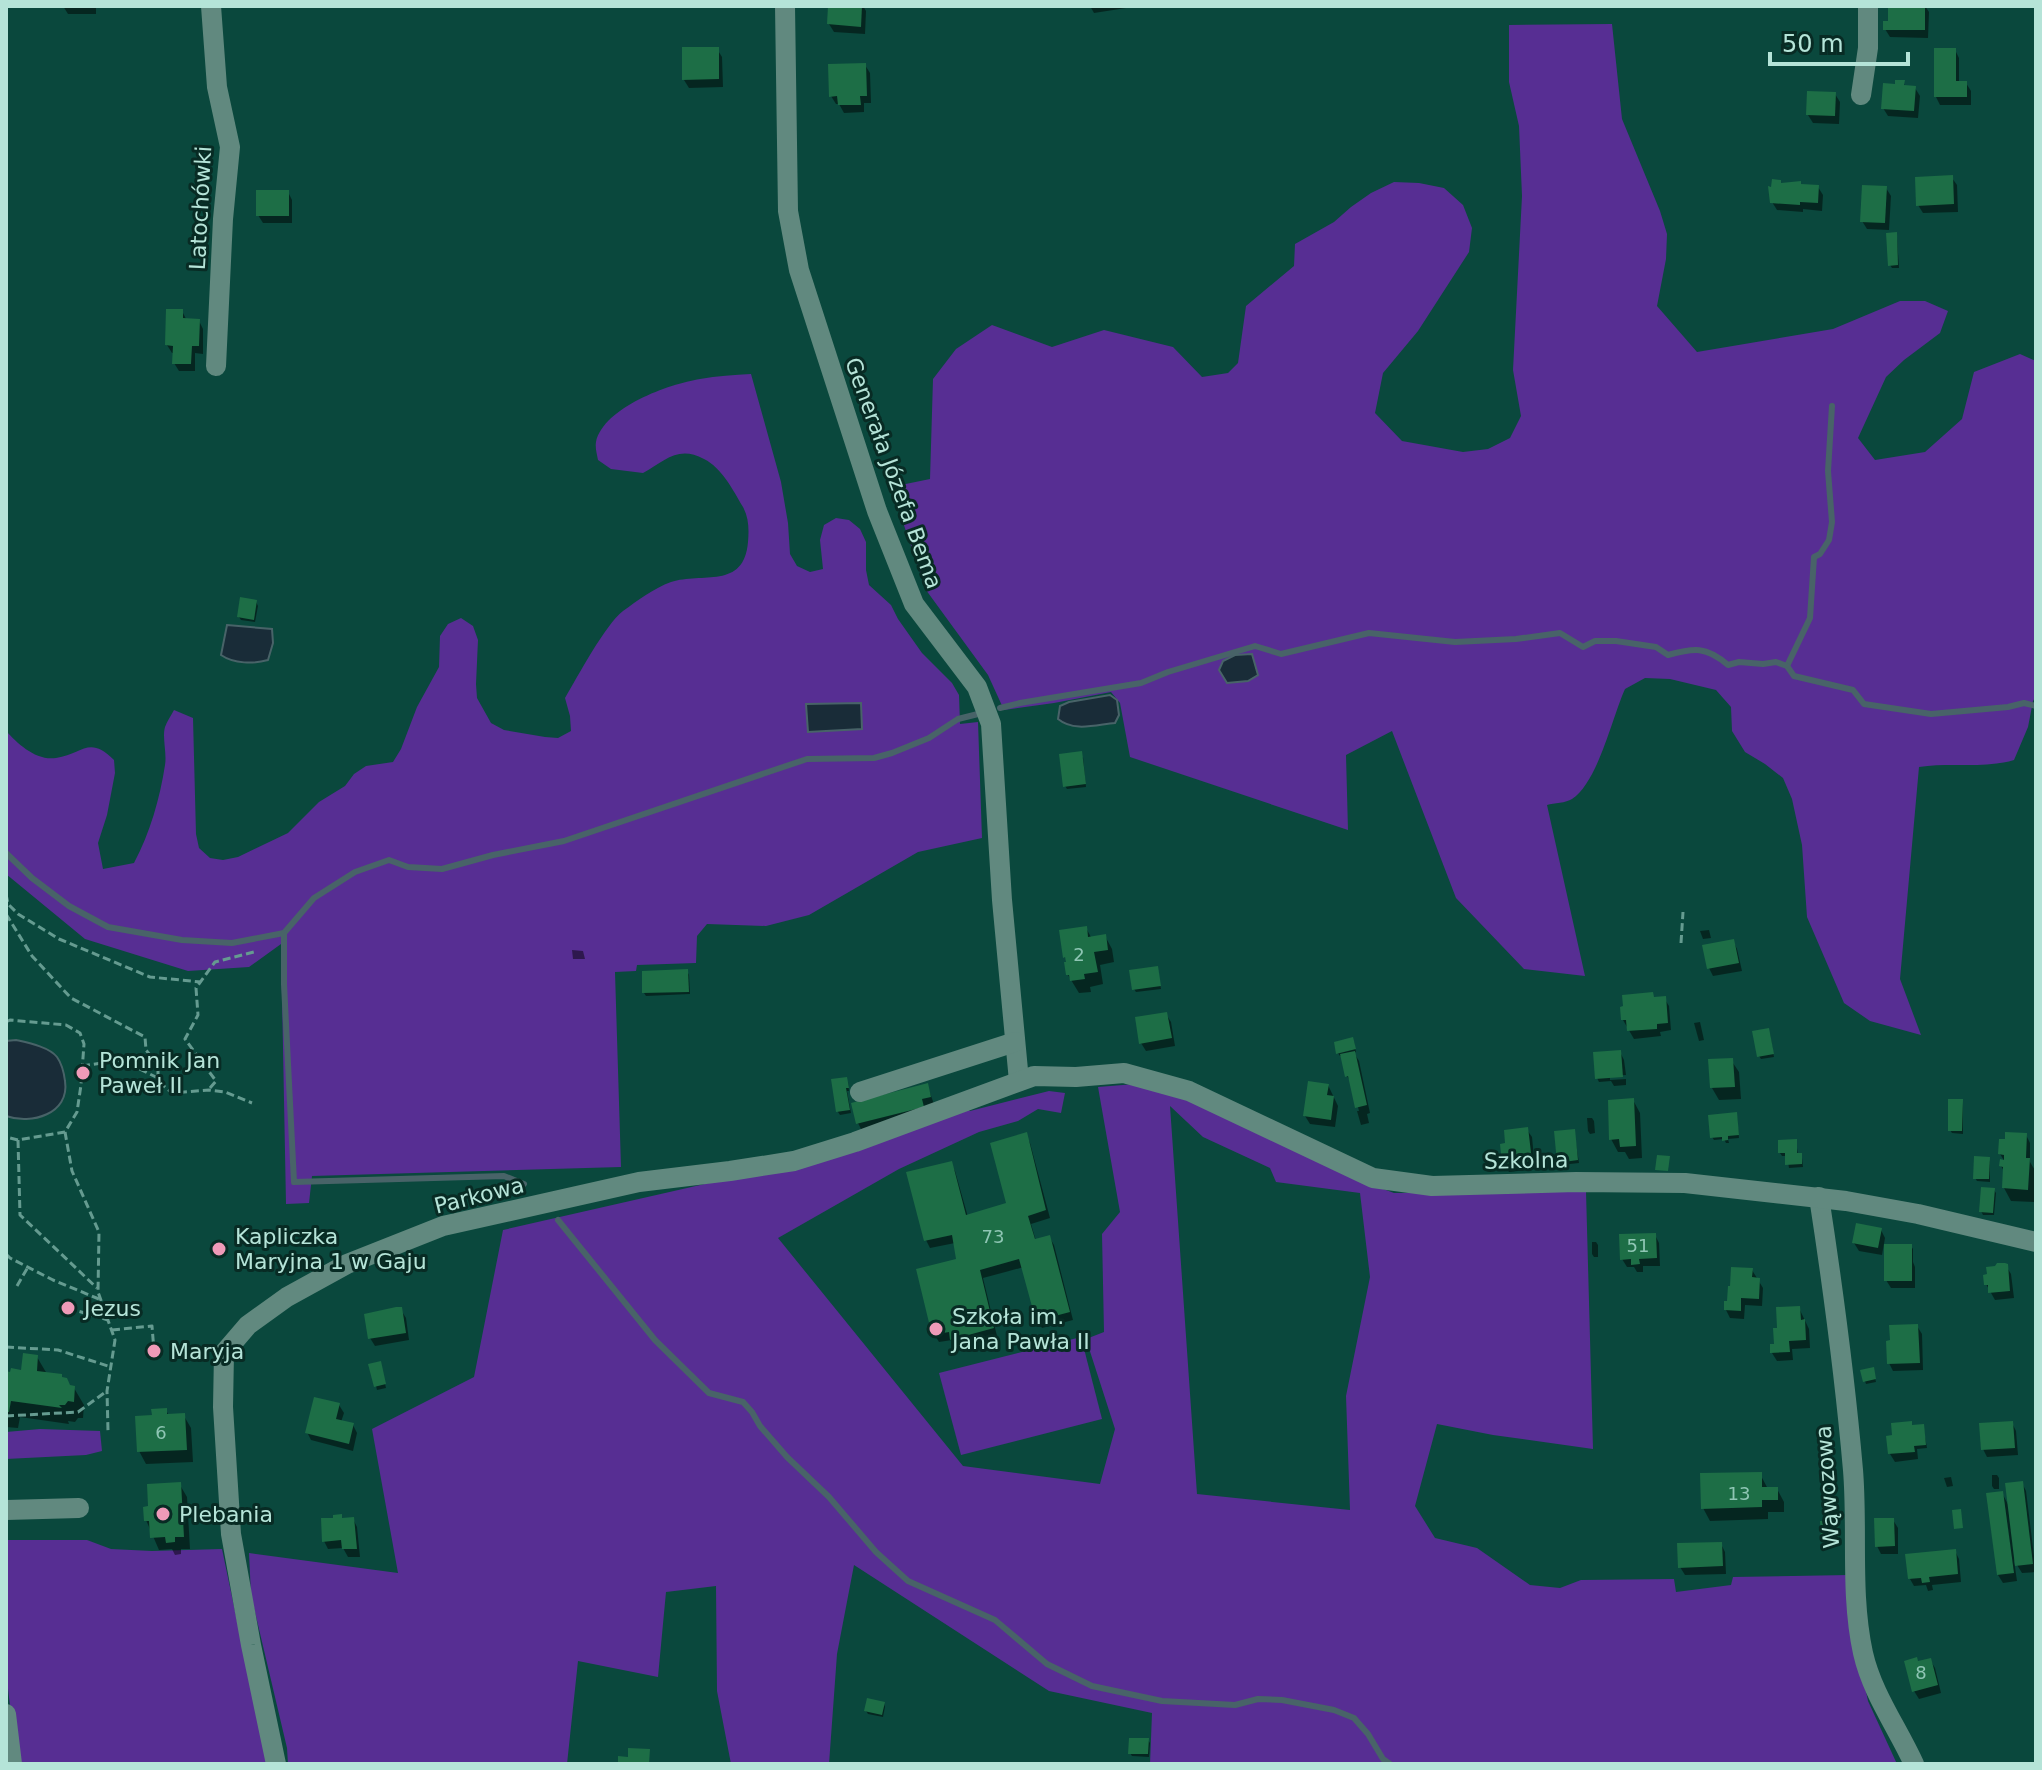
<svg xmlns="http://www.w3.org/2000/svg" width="2042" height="1770" viewBox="0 0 2042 1770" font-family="'DejaVu Sans',sans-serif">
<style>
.green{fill:#572e93;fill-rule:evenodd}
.water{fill:#192c38;stroke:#486368;stroke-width:2}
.shadow{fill:#0007}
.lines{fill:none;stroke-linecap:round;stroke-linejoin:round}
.stream{stroke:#486368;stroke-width:6}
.building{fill:#1d6e46}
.path{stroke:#659b90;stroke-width:3;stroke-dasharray:8 4;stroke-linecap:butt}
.minor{stroke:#61897f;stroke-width:20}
.poi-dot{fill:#ef9ab8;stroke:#082b24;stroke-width:3}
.labels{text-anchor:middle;stroke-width:6;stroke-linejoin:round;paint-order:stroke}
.number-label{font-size:18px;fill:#8fc6b4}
.street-label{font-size:22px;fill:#b5e4d8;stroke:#082b24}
.poi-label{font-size:22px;fill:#b5e4d8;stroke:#082b24;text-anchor:start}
</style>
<rect width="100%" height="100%" fill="#0a483d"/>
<g class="green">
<path d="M1612,24L1622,119L1660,211L1667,234L1666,259L1657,306L1697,352L1833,329L1900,301H1925L1948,311L1940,333L1904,360L1886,377L1858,438L1875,460L1925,452L1962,419L1974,372L2020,354L2036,361V696L2033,701L2028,727L2014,760C1984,769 1951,762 1919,767L1900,979L1921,1035L1870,1021L1844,1003L1807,917L1802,845L1792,799L1783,778L1765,764L1745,752L1732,731L1731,707L1716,690L1670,679L1645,678L1625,689C1612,718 1598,782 1572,799C1566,803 1554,803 1547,805L1585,976L1524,969L1456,898L1392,731L1346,755L1348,830L1130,757L1120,703L1111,692L1054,703L1004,710L988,675L926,590L891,487L930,479L933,379L956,349L992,325L1052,347L1104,330L1173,347L1202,377L1228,373L1238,363L1246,306L1294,266L1295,244L1334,222L1351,207L1371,193L1394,182L1419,183L1444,188L1463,205L1472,228L1469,252L1418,331L1383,373L1375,413L1402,441L1463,452L1488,449L1510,438L1521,416L1513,370L1522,196L1519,126L1509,82V25Z"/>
<path d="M751,374L781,482L788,523L790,554L797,566L810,572L823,569L820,540L824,525L836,518L849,520L860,529L866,542V570L869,585L891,605L898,619L922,653L952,683L959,695L960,724L978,722L982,838L918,852L809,915L766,926L707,924L697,936L696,963L637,965L636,971L615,972L621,1167L312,1176L309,1203L286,1204L281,944L249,967L188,971L85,939L6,874V731C18,744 36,761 56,758C83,754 89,735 114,760L115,773L107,815L98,843L103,869L134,863C150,833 160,798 165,765C167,753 162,737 165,727C167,721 171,716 174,710L193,718L196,834L199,848L210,858L223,860L238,857L288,833L319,802L345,786L354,774L366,766L393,762L401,749L417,707L439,667L440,636L448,624L461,618L473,626L478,640L476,684L477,698L491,723L504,730L545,737L558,738L571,731L570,716L565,698C578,676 605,625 623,611C637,601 654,588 671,582C702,572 744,590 748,542C749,530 749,518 743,507C733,490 722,468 704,459C678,445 665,461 643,473L611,469L598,460C597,454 595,448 596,442C604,407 669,384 700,379C717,376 734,375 751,374Z"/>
<path d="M1135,1084L1173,1093L1359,1180L1394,1193L1586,1191L1593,1449L1493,1435L1437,1424L1415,1506L1435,1538L1477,1548L1530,1585L1560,1588L1581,1580L1674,1579L1676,1592L1731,1585L1733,1577L1849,1575L1858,1654L1868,1701L1897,1764H1150L1152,1713L1049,1691L854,1565L837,1654L829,1764H731L717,1691L716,1586L666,1592L658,1677L578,1661L567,1764H288L287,1748L251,1595L249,1553L398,1573L372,1429L474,1377L503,1230L797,1163L964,1107L970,1111L1049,1091L1065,1093L1061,1113L1038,1109L1018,1121L979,1132L899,1169L778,1238L963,1466L1100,1484L1115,1429L1086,1339L1104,1332L1102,1234L1120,1212L1098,1087ZM1170,1106L1203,1137L1270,1168L1276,1182L1360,1193L1370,1277L1346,1396L1350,1510L1197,1494Z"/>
<polygon points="1081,1337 1102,1419 961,1455 939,1373"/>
<polygon points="40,1429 100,1431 102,1451 86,1455 6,1459 6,1432"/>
<polygon points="6,1540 87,1540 111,1549 152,1551 222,1549 267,1764 17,1764 6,1672"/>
</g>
<g class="water">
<path d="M227,625L272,629L273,643L268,660C254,664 234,664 221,655Z"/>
<polygon points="1252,654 1258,675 1248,681 1227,683 1219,670 1223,661 1235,655"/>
<path d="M1110,695L1117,700L1119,715L1115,723C1095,725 1074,732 1058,719L1060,706L1069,702Z"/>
<polygon points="861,703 862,729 808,732 806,704"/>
<path d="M16,1040C29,1043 49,1047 57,1057C62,1064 64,1073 65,1081C70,1114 31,1125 6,1116V1041Z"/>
</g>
<g class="shadow">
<polygon points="63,6 96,6 96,14 68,14"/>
<polygon points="830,6 863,6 866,11 865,34 834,32 829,24"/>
<polygon points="1090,6 1139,6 1094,13"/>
<polygon points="1890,6 1925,6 1929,12 1928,38 1890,37 1885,29 1890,23"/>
<polygon points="717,49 722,57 723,87 689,88 684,80"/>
<polygon points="1955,50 1959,58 1959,83 1966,83 1971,91 1971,105 1940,105 1936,97"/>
<polygon points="865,65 870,73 871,103 864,103 864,112 844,113 839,104 836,104 831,96"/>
<polygon points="1903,82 1905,86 1915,88 1920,96 1918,118 1888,116 1883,108 1897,86"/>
<polygon points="1835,94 1840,102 1839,124 1813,123 1808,115"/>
<polygon points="1952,178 1957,185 1958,212 1923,213 1918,205"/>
<polygon points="1780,182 1782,184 1818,187 1823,195 1822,211 1803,209 1803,212 1777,210 1772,202"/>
<polygon points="1886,188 1891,196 1889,230 1867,229 1862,221"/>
<polygon points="288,192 292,200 292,223 263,223 258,215"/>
<polygon points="1895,234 1897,237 1899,268 1892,268 1890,265"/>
<polygon points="182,311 186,319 199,321 203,329 203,354 195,353 195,371 179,371 174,363 175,353 172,353 167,345"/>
<polygon points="256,602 258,606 255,622 241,620 239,617"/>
<polygon points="1083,757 1086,787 1067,789 1065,786"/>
<polygon points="1086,928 1092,939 1105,936 1112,949 1114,962 1100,965 1103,984 1090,987 1091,992 1079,993 1068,975 1069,964 1065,957 1062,932"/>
<polygon points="1709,930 1711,938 1703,939 1700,931"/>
<polygon points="1733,941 1737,949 1742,971 1713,976 1709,968"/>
<polygon points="572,950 583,951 585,959 573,959"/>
<polygon points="1157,968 1161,989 1136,992 1134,989"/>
<polygon points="687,971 689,975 690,994 646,996 644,993"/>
<polygon points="1664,998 1669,1006 1671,1030 1660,1032 1661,1036 1634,1039 1623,1020 1655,999"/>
<polygon points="1166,1014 1171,1022 1175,1046 1146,1051 1141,1043"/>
<polygon points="1700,1022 1704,1040 1699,1041 1694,1023"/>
<polygon points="1770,1034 1774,1057 1761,1059 1759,1056"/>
<polygon points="1354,1042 1356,1052 1354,1053 1359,1061 1370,1113 1367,1114 1369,1123 1361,1125 1357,1111 1359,1111 1352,1084 1347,1076 1343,1056 1340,1056 1338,1053"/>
<polygon points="1620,1052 1624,1060 1626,1075 1610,1076 1610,1080 1626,1079 1626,1085 1614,1086 1611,1081 1599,1082 1597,1078"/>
<polygon points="1731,1060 1739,1072 1741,1099 1719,1100 1712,1088"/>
<polygon points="848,1082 849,1091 847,1091 851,1113 840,1115 838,1112"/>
<polygon points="927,1085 934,1104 862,1131 858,1123"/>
<polygon points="1328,1085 1338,1106 1335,1127 1310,1124 1305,1116"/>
<polygon points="1633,1100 1640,1113 1642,1158 1629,1159 1625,1152 1618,1152 1611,1139"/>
<polygon points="1962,1101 1963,1105 1963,1134 1952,1133 1950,1130"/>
<polygon points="1737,1117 1739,1138 1728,1139 1729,1143 1726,1143 1724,1139 1714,1140 1712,1137"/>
<polygon points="1587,1118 1592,1118 1594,1121 1595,1133 1590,1134 1588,1131"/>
<polygon points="1527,1130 1532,1137 1535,1169 1509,1172 1504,1164"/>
<polygon points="1574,1131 1579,1163 1561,1165 1559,1162"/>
<polygon points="1026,1135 1030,1143 1050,1218 1031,1224 1036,1241 1049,1237 1054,1245 1073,1320 1042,1328 1037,1320 1024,1267 983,1278 997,1336 956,1347 952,1340 939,1342 934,1334 958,1260 955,1243 930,1248 926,1240 951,1164 955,1171 968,1217 1009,1205"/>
<polygon points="2026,1135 2030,1143 2030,1162 2036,1172 2034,1202 2011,1201 2004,1188 2005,1173 2001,1166 2005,1162 2000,1154"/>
<polygon points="1796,1141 1798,1155 1801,1155 1802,1158 1803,1167 1789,1168 1787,1156 1782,1156 1780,1153"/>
<polygon points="1989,1159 1990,1162 1990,1182 1977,1181 1975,1178"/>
<polygon points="1994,1190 1996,1193 1994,1215 1983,1215 1981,1211"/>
<polygon points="1881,1230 1885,1238 1882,1255 1859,1251 1854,1243"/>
<polygon points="1655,1235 1659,1243 1660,1266 1643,1266 1643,1272 1637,1272 1634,1267 1627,1267 1622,1259"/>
<polygon points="1592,1242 1596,1242 1598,1245 1598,1257 1594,1257 1592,1254"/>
<polygon points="1911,1246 1913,1249 1913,1262 1915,1267 1915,1288 1891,1288 1886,1280"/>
<polygon points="2006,1266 2011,1274 2014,1298 1995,1300 1986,1284"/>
<polygon points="1752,1270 1763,1288 1762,1306 1745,1305 1744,1319 1730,1318 1726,1310"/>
<polygon points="1799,1308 1809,1329 1810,1348 1792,1349 1793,1360 1777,1361 1772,1353"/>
<polygon points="401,1310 406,1318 409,1340 375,1346 370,1338"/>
<polygon points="1917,1326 1922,1334 1923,1370 1893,1371 1889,1363"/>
<polygon points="37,1357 47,1374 74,1388 84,1405 83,1418 78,1418 75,1422 68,1421 69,1424 20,1417 18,1428 6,1427 6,1373 23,1372"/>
<polygon points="381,1366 386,1388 377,1390 376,1386"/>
<polygon points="1874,1373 1876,1382 1866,1384 1865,1381"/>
<polygon points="339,1405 344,1413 341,1422 353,1425 357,1433 353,1451 311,1440 307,1432"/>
<polygon points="166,1410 169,1416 184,1416 191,1428 193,1462 146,1464 139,1451"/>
<polygon points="2012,1423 2016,1431 2018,1455 1987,1457 1983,1449"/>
<polygon points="1923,1426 1927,1448 1917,1449 1918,1459 1895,1462 1890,1454 1913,1427"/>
<polygon points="1760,1474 1768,1489 1777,1489 1784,1502 1784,1512 1768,1512 1768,1519 1710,1521 1703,1508"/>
<polygon points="1992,1475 1997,1475 1999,1478 1999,1489 1994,1489 1992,1486"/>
<polygon points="1951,1477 1953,1486 1947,1487 1944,1478"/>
<polygon points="2022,1483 2026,1491 2036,1572 2022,1573 2014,1560 2017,1581 2003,1583 1998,1575 2002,1493 2010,1508"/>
<polygon points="180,1485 187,1497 190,1549 181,1549 181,1554 175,1555 172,1549 159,1550 146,1520"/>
<polygon points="353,1519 357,1527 360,1557 348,1557 343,1548 328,1549 324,1541 343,1520"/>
<polygon points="1893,1520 1898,1528 1898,1554 1881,1554 1877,1546"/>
<polygon points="1837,1522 1839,1541 1825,1541 1823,1538"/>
<polygon points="1721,1544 1725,1552 1726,1574 1685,1575 1680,1567"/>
<polygon points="1955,1551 1959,1559 1961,1582 1932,1585 1933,1590 1928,1591 1926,1585 1914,1586 1910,1579"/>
<polygon points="1930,1660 1935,1668 1941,1693 1919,1699 1914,1691 1907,1662 1918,1663"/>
<polygon points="884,1703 885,1707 883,1717 868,1714 866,1711"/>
<polygon points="1148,1740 1150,1743 1149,1757 1132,1756 1130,1753"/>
</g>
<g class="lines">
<g class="stream">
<polyline points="1787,666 1810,618 1814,557 1820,554 1829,540 1832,522 1828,471 1832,406"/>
<path d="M1000,708L1020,703L1141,683L1168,672L1255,646L1281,654L1369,633L1455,642L1516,639L1560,633L1583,647L1595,641H1616L1656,647L1668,655C1694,648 1706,646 1728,665L1739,662L1763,664L1776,662L1787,666L1794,676L1853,690L1864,704L1931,714L2008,707L2024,703L2036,706"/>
<polyline points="6,853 32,878 69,906 108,927 182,940 232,943 284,933 314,898 355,872 389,860 408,867 442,869 493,855 564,841 807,759 874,758 892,753 929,738 958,719 978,714"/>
<polyline points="284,933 284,984 294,1182 504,1176 524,1184"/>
<polyline points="558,1220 655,1340 709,1393 743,1402 752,1412 760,1426 787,1457 829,1497 876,1552 908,1581 995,1620 1047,1664 1092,1686 1162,1701 1235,1705 1258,1699 1282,1700 1334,1710 1354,1718 1368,1734 1383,1759 1390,1764"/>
</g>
</g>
<g class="building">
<polygon points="828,6 862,6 861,27 827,24"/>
<polygon points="1888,6 1925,6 1925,30 1883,30 1883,21 1888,21"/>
<polygon points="682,47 719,47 719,79 682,80"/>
<polygon points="1934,48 1956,48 1956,81 1967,81 1967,97 1934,97"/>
<polygon points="866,63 867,96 860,96 861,105 838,105 837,96 829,97 828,64"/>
<polygon points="1895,80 1905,80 1904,85 1916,86 1914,111 1881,109 1883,83 1895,84"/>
<polygon points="1807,91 1836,92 1835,116 1806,115"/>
<polygon points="1953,175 1954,204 1916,206 1915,177"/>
<polygon points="1772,179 1781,180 1781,183 1801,181 1801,184 1819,185 1818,203 1800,202 1800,205 1770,203 1768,186 1771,187"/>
<polygon points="1862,185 1887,186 1885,223 1860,222"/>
<rect x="256" y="190" width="33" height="26"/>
<polygon points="1897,232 1898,265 1888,266 1886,233"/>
<polygon points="166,309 183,309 183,318 200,319 199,346 192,346 191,364 172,364 173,346 165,345"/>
<polygon points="240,597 257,600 254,620 237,617"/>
<polygon points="1082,751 1086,784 1063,787 1059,754"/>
<polygon points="1087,926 1088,937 1106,934 1108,950 1094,952 1098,972 1084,974 1085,979 1070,981 1069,975 1066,975 1064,962 1066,962 1065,957 1063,958 1059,930"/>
<polygon points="1734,939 1739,963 1707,969 1702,945"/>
<polygon points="1158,966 1161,986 1132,990 1129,970"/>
<polygon points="688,969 689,992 642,993 642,971"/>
<polygon points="1653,992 1654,997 1666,996 1668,1023 1657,1024 1657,1029 1627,1031 1626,1020 1621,1020 1620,1007 1623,1006 1622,995"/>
<polygon points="1167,1012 1172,1038 1139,1044 1135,1017"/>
<polygon points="1769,1028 1774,1054 1757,1057 1752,1031"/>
<polygon points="1353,1037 1356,1049 1336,1054 1334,1042"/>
<polygon points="1621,1050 1623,1077 1595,1079 1593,1052"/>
<polygon points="1355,1051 1367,1105 1355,1108 1348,1076 1345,1077 1340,1054"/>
<polygon points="1733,1058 1735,1087 1710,1088 1708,1059"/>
<polygon points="847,1077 849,1088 846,1088 850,1110 836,1112 831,1079"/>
<polygon points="1308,1081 1329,1084 1327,1095 1334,1096 1331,1120 1303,1116"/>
<polygon points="928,1083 931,1097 922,1099 924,1107 856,1124 851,1103"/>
<polygon points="1634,1098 1636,1146 1620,1147 1619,1139 1609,1140 1608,1100"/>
<polygon points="1948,1099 1963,1099 1962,1131 1948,1131"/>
<polygon points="1737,1112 1739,1135 1728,1136 1728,1140 1722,1141 1722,1137 1710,1138 1708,1115"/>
<polygon points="1528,1127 1532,1161 1502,1165 1500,1144 1505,1143 1504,1130"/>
<polygon points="1575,1129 1578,1160 1557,1163 1554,1131"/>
<polygon points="1027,1132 1046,1210 1028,1216 1035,1239 1050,1235 1070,1312 1036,1321 1019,1259 980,1270 994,1328 950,1340 949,1332 932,1335 916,1269 956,1259 952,1235 924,1241 906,1172 952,1161 966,1215 1006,1203 990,1143"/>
<polygon points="2005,1132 2027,1133 2026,1158 2030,1158 2028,1190 2002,1188 2003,1167 1999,1166 2000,1159 2004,1160 2004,1155 1998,1154 1999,1139 2005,1139"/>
<polygon points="1797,1139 1797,1153 1802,1153 1802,1164 1785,1165 1785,1153 1778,1153 1778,1140"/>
<polygon points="1657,1155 1670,1156 1668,1171 1655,1170"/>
<polygon points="1974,1156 1990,1157 1989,1179 1973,1179"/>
<polygon points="1981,1187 1995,1188 1993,1213 1979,1212"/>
<polygon points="1856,1223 1882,1228 1878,1248 1852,1243"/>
<polygon points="1656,1233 1657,1258 1639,1259 1640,1264 1631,1265 1631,1259 1620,1260 1619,1234"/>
<rect x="1884" y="1244" width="28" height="37"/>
<polygon points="1997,1263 2005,1263 2008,1264 2010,1291 1988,1293 1988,1285 1984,1285 1983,1275 1987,1274 1986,1267 1995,1266"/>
<polygon points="1731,1267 1753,1268 1752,1277 1760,1278 1759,1299 1741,1298 1741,1311 1724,1310 1724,1301 1727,1301 1728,1286 1730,1286"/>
<polygon points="1800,1306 1801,1320 1805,1319 1806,1340 1789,1341 1790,1352 1770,1353 1770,1344 1774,1344 1773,1328 1777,1328 1776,1307"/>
<polygon points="396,1307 402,1307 406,1333 368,1339 364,1314"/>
<polygon points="1918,1324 1920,1363 1887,1364 1886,1341 1890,1340 1889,1325"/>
<polygon points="23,1353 38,1355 37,1371 62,1374 62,1377 67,1378 70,1385 75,1386 74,1402 68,1401 65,1405 59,1405 62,1408 11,1401 9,1412 6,1412 6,1371 10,1372 11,1368 21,1370"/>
<polygon points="381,1361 386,1384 374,1387 368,1364"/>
<polygon points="1874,1367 1876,1379 1863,1382 1860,1370"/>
<polygon points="314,1397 340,1403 336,1419 354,1423 349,1444 305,1433"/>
<polygon points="167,1408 167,1414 185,1413 187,1450 137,1452 135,1416 152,1415 151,1409"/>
<polygon points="1912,1421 1912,1425 1924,1424 1926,1445 1914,1446 1915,1452 1888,1454 1886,1436 1892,1435 1891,1423"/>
<polygon points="2013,1421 2015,1448 1981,1450 1979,1423"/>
<polygon points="1762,1472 1762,1487 1778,1487 1778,1500 1762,1500 1762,1507 1701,1509 1700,1473"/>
<polygon points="2023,1481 2033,1564 2015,1566 2005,1483"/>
<polygon points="181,1482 184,1537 175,1537 175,1542 166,1543 165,1537 150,1538 149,1521 144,1521 143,1507 148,1506 147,1484"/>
<polygon points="2003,1491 2014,1573 1997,1575 1986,1493"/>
<polygon points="1961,1509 1963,1528 1954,1529 1952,1510"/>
<polygon points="342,1514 342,1518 354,1517 357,1549 342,1549 341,1540 322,1542 321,1518 333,1518 333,1515"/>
<polygon points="1874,1518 1894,1518 1895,1546 1875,1547"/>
<polygon points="1838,1520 1839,1538 1821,1539 1820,1521"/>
<polygon points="1722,1542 1723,1566 1678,1568 1677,1543"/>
<polygon points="1956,1549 1958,1574 1929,1577 1930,1582 1922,1583 1921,1578 1908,1579 1905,1554"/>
<polygon points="1917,1657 1918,1661 1931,1658 1938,1685 1912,1692 1904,1661"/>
<polygon points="867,1698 885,1702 882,1715 864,1711"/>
<polygon points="1129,1738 1149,1738 1148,1754 1128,1754"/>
<polygon points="628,1748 650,1749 649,1764 618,1764 618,1756 628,1757"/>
</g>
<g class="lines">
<g class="path">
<polyline points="6,894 8,904 18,914 59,939 150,977 201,982"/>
<polyline points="6,914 32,956 71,998 145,1037 146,1050 158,1065 158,1081 172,1093 209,1090 225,1092 252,1103"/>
<polyline points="1681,943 1683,912"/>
<polyline points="6,1022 10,1020 66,1025 80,1033 84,1044 81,1085 77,1112 65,1132 18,1140 6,1137"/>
<polyline points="82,1066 121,1060 158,1078"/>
<polyline points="210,1088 216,1081 185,1039 198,1015 196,988 215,962 254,952"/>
<polyline points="65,1132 72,1171 99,1232 98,1292 115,1340 107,1391 108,1431"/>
<polyline points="18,1140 20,1215 97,1288"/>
<polyline points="6,1254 10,1258 53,1280 99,1299"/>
<polyline points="17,1286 28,1267"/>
<polyline points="68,1308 108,1320"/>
<polyline points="112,1330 152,1326 154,1351"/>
<polyline points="6,1347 58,1350 111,1367"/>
<polyline points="6,1416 78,1412 107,1391"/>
</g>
<g class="minor">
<polyline points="211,6 217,87 230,147 223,219 216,366"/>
<polyline points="785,6 788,211 799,270 877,511 914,604 977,687 991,724 1002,900 1019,1081"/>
<polyline points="1861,95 1868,48 1868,6"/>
<polyline points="860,1092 1015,1042"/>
<path d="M1819,1197C1833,1288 1845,1379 1853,1470C1858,1531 1850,1593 1863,1653C1872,1693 1897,1727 1914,1764"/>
<polyline points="6,1510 79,1508"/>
<polyline points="6,1714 12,1764"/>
<polyline points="276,1764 251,1645 231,1534 223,1407 224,1353 248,1325 287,1297 347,1264 443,1226 639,1182 730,1171 794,1161 855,1142 1034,1076 1076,1077 1124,1073 1189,1091 1373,1178 1432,1186 1576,1182 1685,1183 1846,1201 1918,1214 2036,1242"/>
</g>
</g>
<g class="poi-dot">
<circle cx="83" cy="1073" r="8"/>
<circle cx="219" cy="1249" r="8"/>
<circle cx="68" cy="1308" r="8"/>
<circle cx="936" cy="1329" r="8"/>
<circle cx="154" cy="1351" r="8"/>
<circle cx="163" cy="1514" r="8"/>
</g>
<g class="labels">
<g class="number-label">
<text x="1079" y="961">2</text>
<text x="993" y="1243">73</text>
<text x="1638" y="1252">51</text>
<text x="161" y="1439">6</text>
<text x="1739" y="1500">13</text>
<text x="1921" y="1679">8</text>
</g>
<g class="street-label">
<text transform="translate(200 208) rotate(-87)" y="8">Latochówki</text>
<text transform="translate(894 473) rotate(70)" y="8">Generała Józefa Bema</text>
<text transform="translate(1526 1160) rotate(-1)" y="8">Szkolna</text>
<text transform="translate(479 1195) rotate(-14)" y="8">Parkowa</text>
<text transform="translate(1827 1487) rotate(-94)" y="8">Wąwozowa</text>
</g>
<g class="poi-label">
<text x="99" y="1068">Pomnik Jan<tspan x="99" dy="25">Paweł II</tspan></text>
<text x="235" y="1244">Kapliczka<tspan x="235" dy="25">Maryjna 1 w Gaju</tspan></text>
<text x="84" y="1316">Jezus</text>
<text x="952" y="1324">Szkoła im.<tspan x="952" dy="25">Jana Pawła II</tspan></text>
<text x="170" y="1359">Maryja</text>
<text x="179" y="1522">Plebania</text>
</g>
</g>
<rect width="2042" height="1770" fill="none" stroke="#b5e4d8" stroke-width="16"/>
<path d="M1770 52v12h138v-12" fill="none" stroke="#b5e4d8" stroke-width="4"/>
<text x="1782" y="52" font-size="24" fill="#b5e4d8" stroke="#082b24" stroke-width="6" paint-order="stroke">50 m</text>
</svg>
